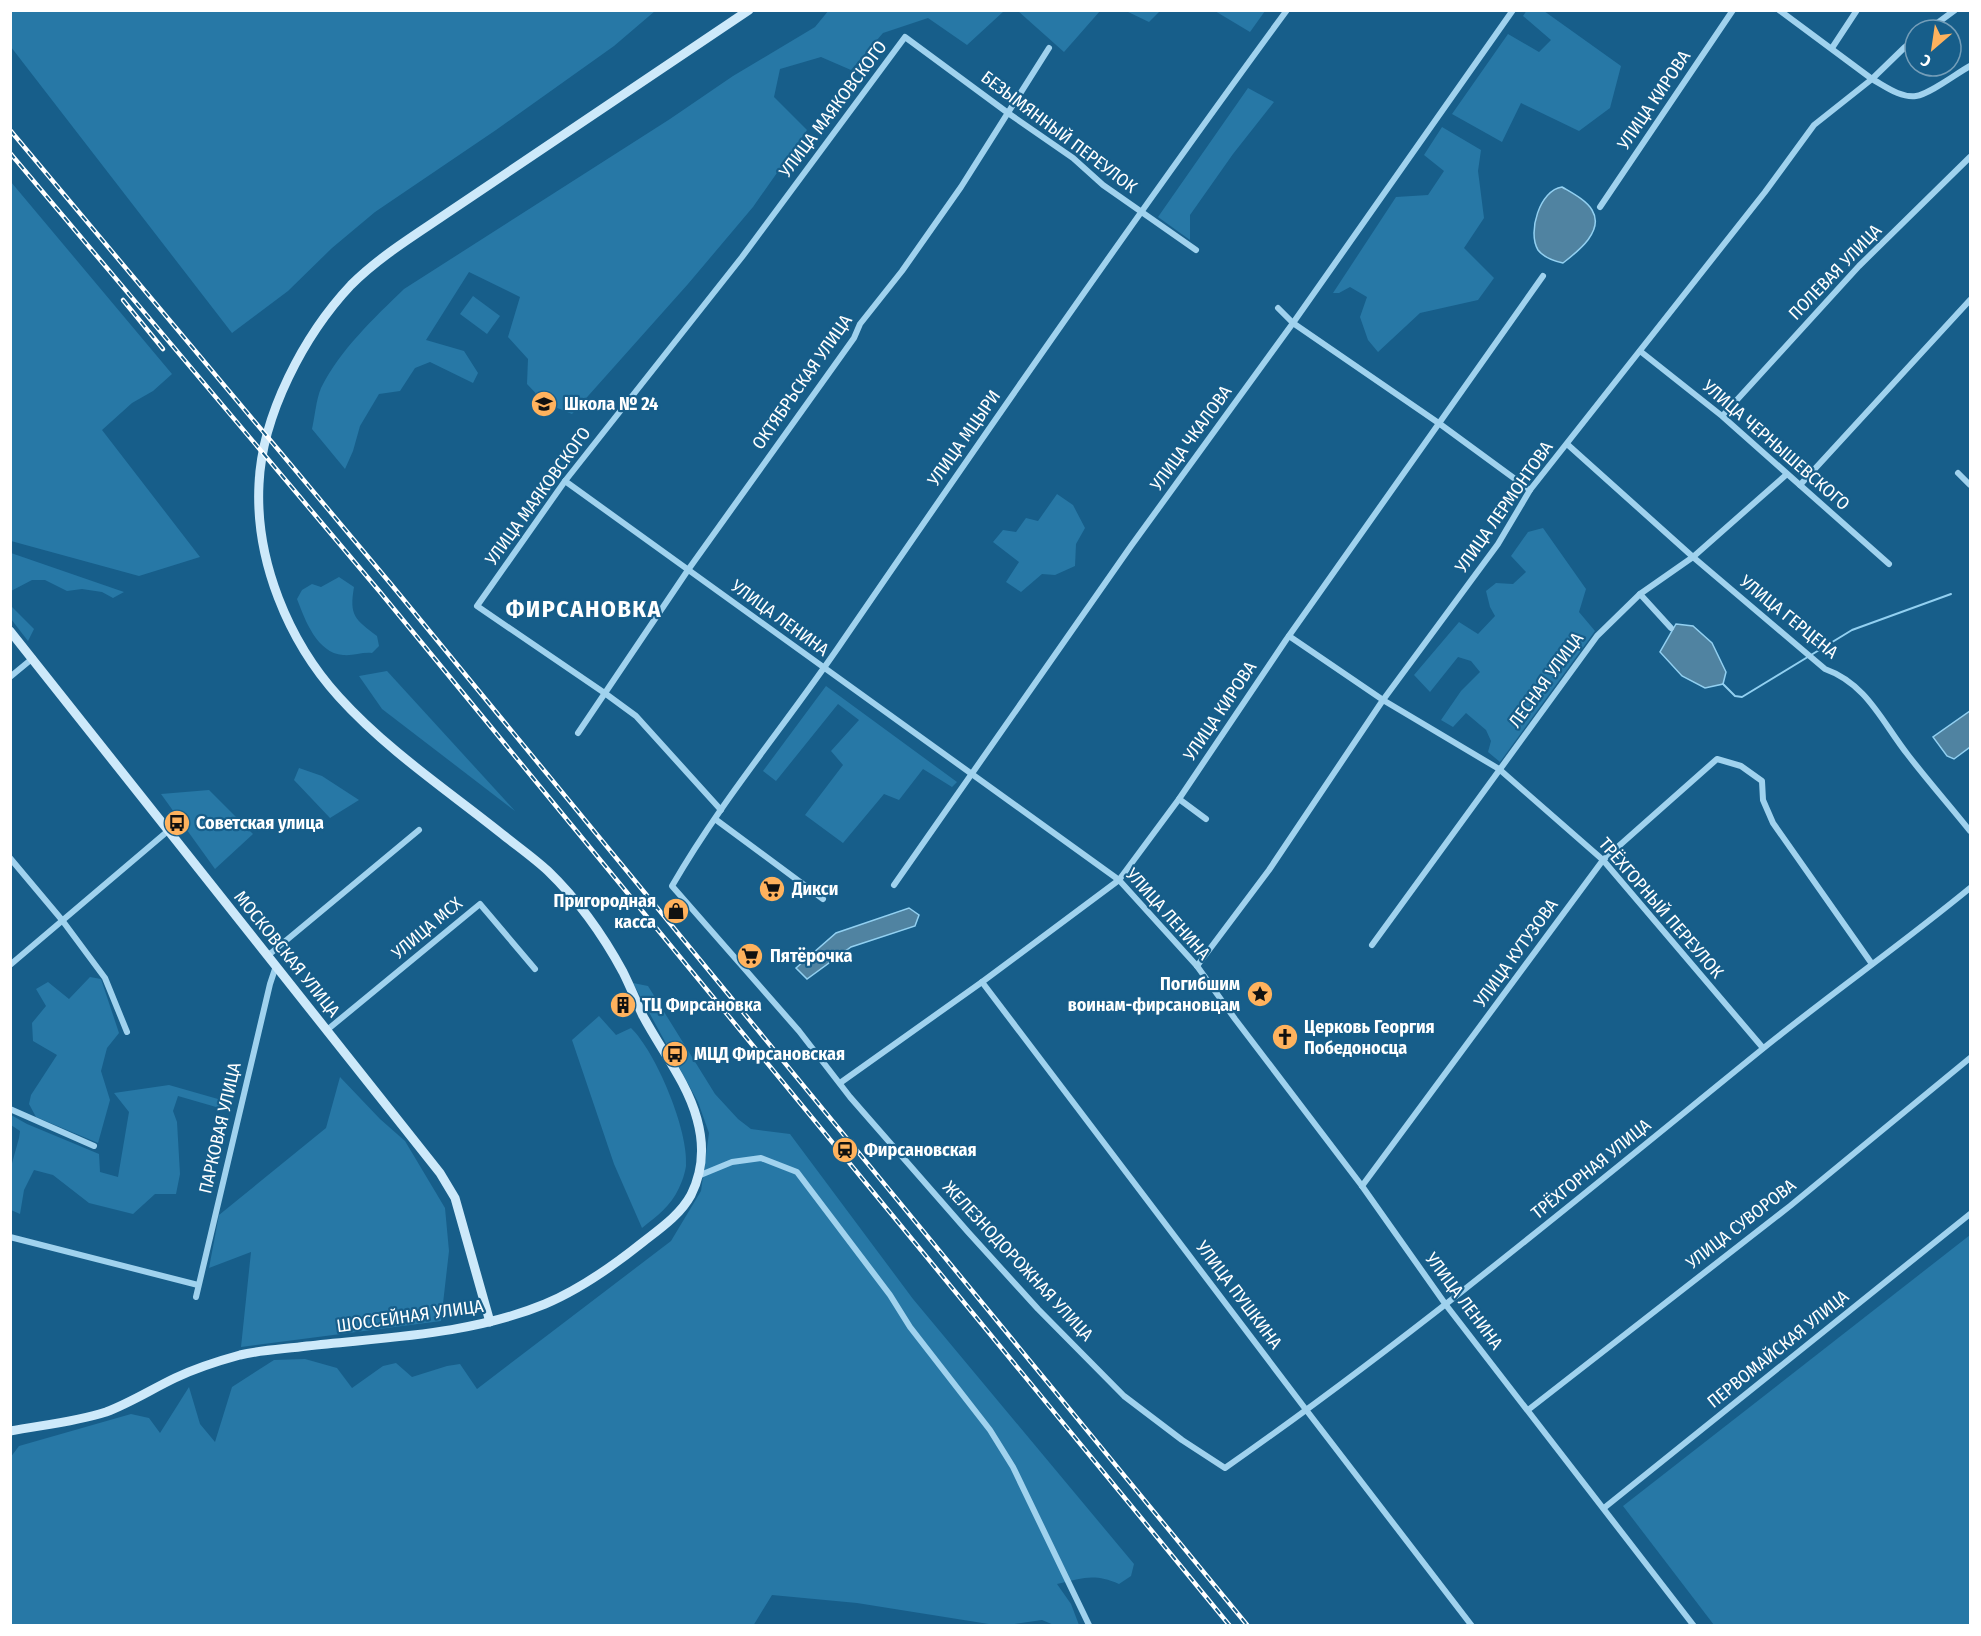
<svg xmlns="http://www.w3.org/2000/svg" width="1981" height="1636" viewBox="0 0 1981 1636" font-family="'Fira Sans Condensed',sans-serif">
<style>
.green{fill:#2778a6}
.water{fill:#5083a1;stroke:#92d0f1;stroke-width:1.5}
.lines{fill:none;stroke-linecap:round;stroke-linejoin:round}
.stream{stroke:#92d0f1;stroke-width:2}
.street{stroke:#a0d2ee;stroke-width:6}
.secondary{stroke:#cde9fa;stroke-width:9}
.rail-casing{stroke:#fff;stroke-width:4.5}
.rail{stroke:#175e8a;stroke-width:2;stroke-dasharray:7;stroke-linecap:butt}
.labels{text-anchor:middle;stroke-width:4.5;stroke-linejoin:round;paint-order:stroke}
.street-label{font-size:18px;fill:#fff;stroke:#175e8a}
.poi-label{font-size:18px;font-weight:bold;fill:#fff;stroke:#175e8a;text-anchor:start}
.district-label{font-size:24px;font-weight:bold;letter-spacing:1.5px;fill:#fff;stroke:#175e8a}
</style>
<rect width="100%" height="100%" fill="#175e8a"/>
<g class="green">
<polygon points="11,10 655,10 655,11 614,46 496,130 375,212 332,248 288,291 232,333 11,47"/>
<path d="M829,10L1004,11L967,45L928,18L883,33L851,70L821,57L780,69L774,97L807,130L753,207L688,284L572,414L545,403L527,384L528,359L508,337L520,297L469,272L426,340L464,351L478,373L473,383L430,362L415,368L400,391L379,394L360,426L353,451L345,469L312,429C315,416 316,400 321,388C340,350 374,318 404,289L670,119L733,76L815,27Z"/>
<polygon points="1527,10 1544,11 1621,66 1610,108 1579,131 1521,103 1502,142 1452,114 1508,34 1539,52 1551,40 1523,16"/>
<polygon points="1018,11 1100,11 1064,52"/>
<polygon points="1126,11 1160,10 1160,11 1149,22"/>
<polygon points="1215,11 1265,11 1250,32"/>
<polygon points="1248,88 1274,102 1233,154 1190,215 1190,240 1158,217"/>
<polygon points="1442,127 1481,150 1478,171 1484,218 1464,248 1494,278 1478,300 1420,313 1378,352 1368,340 1360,317 1367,297 1350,287 1339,293 1333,293 1396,197 1428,195 1444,171 1424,155"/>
<polygon points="11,182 172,374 153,391 132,403 102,430 200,557 139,576 11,541"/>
<polygon points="473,296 500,316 487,334 460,314"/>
<polygon points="1057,494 1073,505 1085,528 1076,544 1075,566 1055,575 1042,574 1021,592 1006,582 1019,562 993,542 1003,530 1016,532 1026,518 1038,521"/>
<polygon points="1543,528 1586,589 1579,612 1595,631 1500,762 1488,752 1491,741 1486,730 1466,713 1453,727 1441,720 1461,691 1480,672 1471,661 1458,657 1430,692 1414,675 1459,622 1478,634 1495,616 1490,607 1486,591 1496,583 1513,584 1526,572 1511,556 1528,532"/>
<polygon points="10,553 11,553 124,592 113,598 102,592 82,589 67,591 45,580 32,580 11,591"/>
<path d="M339,577L354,587C349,616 355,619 377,636L379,646L372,653C362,652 353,656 343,655C317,653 305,620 297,599L302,590L312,584L321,587Z"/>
<polygon points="10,605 34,629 28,641 11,619"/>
<polygon points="387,671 515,811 382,709 359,676"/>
<polygon points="826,686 957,782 952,787 923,769 899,800 884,794 843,843 805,815 843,765 831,751 859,720 838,704 776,781 763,771"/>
<polygon points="299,768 322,776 359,800 330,818 294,780"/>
<polygon points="209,790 253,834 215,869 161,794"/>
<polygon points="90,977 101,979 119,1033 107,1048 101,1071 110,1100 98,1143 36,1117 29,1104 31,1095 57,1055 33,1041 32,1023 46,1006 36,989 48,982 69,999"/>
<path d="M633,983L648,986L715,1094L738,1119L751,1129L790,1134L913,1299L1134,1564L1131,1576L1119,1584C1094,1573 1083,1578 1057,1584L1071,1604L1079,1625H1054L1042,1620L1007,1625H995L857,1603L772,1595L753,1626H11L10,1458L19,1446L131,1414L149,1418L160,1433L189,1387L200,1424L215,1442L232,1387L274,1360L305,1359L337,1368L352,1388L383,1366L396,1363L412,1377L447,1366L460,1364L477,1389L671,1241L701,1191L709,1133L698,1102Z"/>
<path d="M599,1016L616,1035L631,1028C656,1052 689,1131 686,1166C685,1173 682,1182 679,1188C670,1207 658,1215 642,1228L614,1164L572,1040Z"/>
<polygon points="340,1077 380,1119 405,1141 445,1208 449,1251 441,1321 241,1347 251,1252 209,1268 219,1215 326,1128"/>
<polygon points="169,1085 225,1101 223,1109 178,1096 173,1111 177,1122 180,1174 176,1194 155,1194 133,1214 89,1203 53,1175 34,1170 24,1190 20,1214 11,1210 11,1167 19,1138 20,1131 11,1125 11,1115 27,1124 99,1154 100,1172 118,1177 129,1112 114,1093"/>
<polygon points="1970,1235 1970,1625 1714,1625 1623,1506"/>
</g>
<g class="water">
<path d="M1562,187C1572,193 1586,200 1592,210C1605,231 1577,252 1563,263C1554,261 1544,258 1538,250C1527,232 1540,190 1562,187Z"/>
<polygon points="1676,624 1693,626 1712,643 1726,672 1723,684 1705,688 1682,676 1660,652"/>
<polygon points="1970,711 1970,747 1954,759 1947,756 1933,737"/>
<polygon points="909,908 919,915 915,926 851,947 807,979 796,968 836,933"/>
</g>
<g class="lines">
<polyline class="stream" points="1723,684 1735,696 1742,697 1852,630 1951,594"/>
<g class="street">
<path d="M1287,10C1135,217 989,428 844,639C788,722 722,799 672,886L799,1031L850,1097L968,1232L1038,1309L1124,1396L1182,1440L1225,1468C1411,1338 1585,1193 1760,1051C1829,995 1902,944 1970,888"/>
<path d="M1779,10L1872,79C1885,86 1900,98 1916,96C1930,94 1957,73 1970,66"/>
<polyline points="1928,30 1955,10"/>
<polyline points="1832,48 1857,10"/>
<polyline points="1600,207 1733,10"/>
<polyline points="1278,308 1293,323 1440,424 1530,490"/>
<polyline points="1640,351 1722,416 1889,564"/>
<polyline points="1725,413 1859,266 1970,157"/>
<path d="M1567,444L1693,557L1825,669C1867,684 1882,722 1908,755C1928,781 1950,806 1970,831"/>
<polyline points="1958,473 1970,485"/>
<polyline points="565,481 1119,880 1197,966 1235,1019 1362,1186 1446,1305 1694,1626"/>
<polyline points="1800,485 1970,300"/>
<polyline points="1640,594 1671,628"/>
<polyline points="1289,636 1383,700 1499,769 1603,860 1763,1048"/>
<polyline points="10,677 33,658"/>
<polyline points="578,733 688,570 854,338 860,324 902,271 961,187 1049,48"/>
<polyline points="1179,799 1206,819"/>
<polyline points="721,810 636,716 606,694 477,606 565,481 742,257 905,37 1008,113 1073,158 1103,185 1196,250"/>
<polyline points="715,819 823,899"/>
<polyline points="10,858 62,920 105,978 127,1032"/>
<polyline points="894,885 1131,546 1293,323 1513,10"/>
<polyline points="1372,945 1597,636 1640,594 1693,557 1787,474"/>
<polyline points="266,954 271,953 419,830"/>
<polyline points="10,965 169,830"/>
<polyline points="1197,966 1269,870 1383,700 1498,544 1530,490 1765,192 1814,125 1872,79 1905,47 1915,40"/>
<polyline points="982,982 1307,1411 1472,1626"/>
<polyline points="327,1030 480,904 535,969"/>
<polyline points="840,1083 982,982 1119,880 1179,799 1286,640 1543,276"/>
<polyline points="10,1109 94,1146"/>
<polyline points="698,1176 732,1162 761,1158 797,1172 890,1295 910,1327 990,1430 1013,1467 1089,1625"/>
<polyline points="1362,1186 1603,860 1717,759 1741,766 1762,781 1763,800 1773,823 1872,964"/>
<polyline points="10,1237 198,1285"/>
<polyline points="196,1297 270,984 276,966"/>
<polyline points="1528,1410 1790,1206 1970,1058"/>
<polyline points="1604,1508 1970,1214"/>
</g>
<g class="secondary">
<polyline points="10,631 440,1173 455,1198 490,1322"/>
<path d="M10,1431C42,1425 75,1422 106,1412C130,1403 152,1389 175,1378C196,1368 218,1361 240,1355C261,1350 285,1349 307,1346C386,1337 470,1335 545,1304C581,1289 613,1266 643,1242C661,1228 680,1215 691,1195C703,1171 704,1144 697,1119C687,1082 661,1050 643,1016C636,1001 630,986 623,972C603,935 578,900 548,871C534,858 517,846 502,834C447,790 387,750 339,697C288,641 255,560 259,484C262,415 304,335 351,285C374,262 401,244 428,226L749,10"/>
</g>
<g class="rail-casing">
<g id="rail">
<polyline points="10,130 390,583 1248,1626"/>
<polyline points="10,153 380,592 1230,1626"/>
<polyline points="123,300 163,349"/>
</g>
</g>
<use href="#rail" class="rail"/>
</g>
<defs>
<g id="school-disc" transform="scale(1.35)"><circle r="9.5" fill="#ffb25d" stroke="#175e8a"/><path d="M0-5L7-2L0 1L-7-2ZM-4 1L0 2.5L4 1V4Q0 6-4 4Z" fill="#111"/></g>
<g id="bus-disc" transform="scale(1.35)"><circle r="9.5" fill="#ffb25d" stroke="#175e8a"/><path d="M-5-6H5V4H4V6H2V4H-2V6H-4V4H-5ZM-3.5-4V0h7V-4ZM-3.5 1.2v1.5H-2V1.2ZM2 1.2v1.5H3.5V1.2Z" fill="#111"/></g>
<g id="supermarket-disc" transform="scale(1.35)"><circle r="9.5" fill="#ffb25d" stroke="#175e8a"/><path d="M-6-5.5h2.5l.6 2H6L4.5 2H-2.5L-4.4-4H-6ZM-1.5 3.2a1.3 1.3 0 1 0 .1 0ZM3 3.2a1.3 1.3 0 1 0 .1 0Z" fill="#111"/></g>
<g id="shop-disc" transform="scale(1.35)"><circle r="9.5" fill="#ffb25d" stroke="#175e8a"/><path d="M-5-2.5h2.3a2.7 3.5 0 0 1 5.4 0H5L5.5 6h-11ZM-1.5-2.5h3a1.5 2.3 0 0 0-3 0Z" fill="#111"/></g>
<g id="sight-disc" transform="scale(1.35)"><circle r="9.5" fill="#ffb25d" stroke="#175e8a"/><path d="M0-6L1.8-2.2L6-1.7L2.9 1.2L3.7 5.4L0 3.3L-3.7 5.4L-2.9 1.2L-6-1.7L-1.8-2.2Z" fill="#111"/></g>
<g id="building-disc" transform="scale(1.35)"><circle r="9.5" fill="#ffb25d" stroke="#175e8a"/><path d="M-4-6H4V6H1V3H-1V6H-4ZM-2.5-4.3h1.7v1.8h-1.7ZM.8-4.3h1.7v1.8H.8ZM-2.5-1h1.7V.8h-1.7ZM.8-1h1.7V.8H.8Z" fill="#111"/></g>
<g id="church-disc" transform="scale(1.35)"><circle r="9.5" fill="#ffb25d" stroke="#175e8a"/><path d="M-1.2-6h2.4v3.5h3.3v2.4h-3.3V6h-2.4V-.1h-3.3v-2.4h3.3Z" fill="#111"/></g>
<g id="station-disc" transform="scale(1.35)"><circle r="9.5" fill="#ffb25d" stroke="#175e8a"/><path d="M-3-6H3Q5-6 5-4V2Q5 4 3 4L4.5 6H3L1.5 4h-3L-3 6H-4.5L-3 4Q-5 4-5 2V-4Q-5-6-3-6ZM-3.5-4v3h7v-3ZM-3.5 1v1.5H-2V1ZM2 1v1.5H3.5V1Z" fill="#111"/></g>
</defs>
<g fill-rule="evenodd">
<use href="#school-disc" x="544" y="404"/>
<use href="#bus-disc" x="177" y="823"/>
<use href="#supermarket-disc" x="772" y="889"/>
<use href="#shop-disc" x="676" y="911"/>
<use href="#supermarket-disc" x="750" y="956"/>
<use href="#sight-disc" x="1260" y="994"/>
<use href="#building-disc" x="623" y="1005"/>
<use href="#church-disc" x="1285" y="1037"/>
<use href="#bus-disc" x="675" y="1054"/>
<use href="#station-disc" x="845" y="1150"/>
</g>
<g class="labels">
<g class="street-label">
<text transform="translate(1654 100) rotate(-56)" y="6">УЛИЦА КИРОВА</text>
<text transform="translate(833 109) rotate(-53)" y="6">УЛИЦА МАЯКОВСКОГО</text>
<text transform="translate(1059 132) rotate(37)" y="6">БЕЗЫМЯННЫЙ ПЕРЕУЛОК</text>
<text transform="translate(1835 272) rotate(-46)" y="6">ПОЛЕВАЯ УЛИЦА</text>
<text transform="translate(802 382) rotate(-55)" y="6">ОКТЯБРЬСКАЯ УЛИЦА</text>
<text transform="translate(964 438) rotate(-55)" y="6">УЛИЦА МЦЫРИ</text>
<text transform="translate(1191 438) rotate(-54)" y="6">УЛИЦА ЧКАЛОВА</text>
<text transform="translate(1776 445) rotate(41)" y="6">УЛИЦА ЧЕРНЫШЕВСКОГО</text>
<text transform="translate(538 496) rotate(-54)" y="6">УЛИЦА МАЯКОВСКОГО</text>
<text transform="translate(1504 507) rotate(-55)" y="6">УЛИЦА ЛЕРМОНТОВА</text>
<text transform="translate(1789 617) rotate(39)" y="6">УЛИЦА ГЕРЦЕНА</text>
<text transform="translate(780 618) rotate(36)" y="6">УЛИЦА ЛЕНИНА</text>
<text transform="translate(1546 680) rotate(-54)" y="6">ЛЕСНАЯ УЛИЦА</text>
<text transform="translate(1220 711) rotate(-56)" y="6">УЛИЦА КИРОВА</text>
<text transform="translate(1661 908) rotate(49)" y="6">ТРЁХГОРНЫЙ ПЕРЕУЛОК</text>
<text transform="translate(1168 914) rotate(48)" y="6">УЛИЦА ЛЕНИНА</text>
<text transform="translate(427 928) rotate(-40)" y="6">УЛИЦА МСХ</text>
<text transform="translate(1516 953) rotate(-54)" y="6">УЛИЦА КУТУЗОВА</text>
<text transform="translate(287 954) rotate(51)" y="6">МОСКОВСКАЯ УЛИЦА</text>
<text transform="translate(220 1128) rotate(-77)" y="6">ПАРКОВАЯ УЛИЦА</text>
<text transform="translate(1591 1169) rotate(-39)" y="6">ТРЁХГОРНАЯ УЛИЦА</text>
<text transform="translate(1741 1224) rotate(-38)" y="6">УЛИЦА СУВОРОВА</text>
<text transform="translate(1018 1261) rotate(47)" y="6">ЖЕЛЕЗНОДОРОЖНАЯ УЛИЦА</text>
<text transform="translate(1239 1295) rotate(53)" y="6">УЛИЦА ПУШКИНА</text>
<text transform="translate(1464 1301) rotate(53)" y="6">УЛИЦА ЛЕНИНА</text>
<text transform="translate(410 1316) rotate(-8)" y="6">ШОССЕЙНАЯ УЛИЦА</text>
<text transform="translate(1778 1349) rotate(-39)" y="6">ПЕРВОМАЙСКАЯ УЛИЦА</text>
</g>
<g class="poi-label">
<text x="564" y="410">Школа № 24</text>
<text x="196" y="829">Советская улица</text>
<text x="792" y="895">Дикси</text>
<text x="656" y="907" text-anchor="end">Пригородная<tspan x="656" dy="21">касса</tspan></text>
<text x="770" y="962">Пятёрочка</text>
<text x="1240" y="990" text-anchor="end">Погибшим<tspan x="1240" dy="21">воинам-фирсановцам</tspan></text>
<text x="642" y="1011">ТЦ Фирсановка</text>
<text x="1304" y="1033">Церковь Георгия<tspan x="1304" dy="21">Победоносца</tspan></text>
<text x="694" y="1060">МЦД Фирсановская</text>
<text x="864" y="1156">Фирсановская</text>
</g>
<g class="district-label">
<text x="584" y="617">ФИРСАНОВКА</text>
</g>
</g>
<rect width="1981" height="1636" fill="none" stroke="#ffffff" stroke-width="24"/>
<g transform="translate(1933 48) rotate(209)"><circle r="28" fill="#175e8a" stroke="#749eb9" stroke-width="1.5"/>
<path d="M0-4.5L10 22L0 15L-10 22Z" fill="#ffb25d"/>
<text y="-9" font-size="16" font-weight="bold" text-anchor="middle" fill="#ffffff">С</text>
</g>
</svg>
